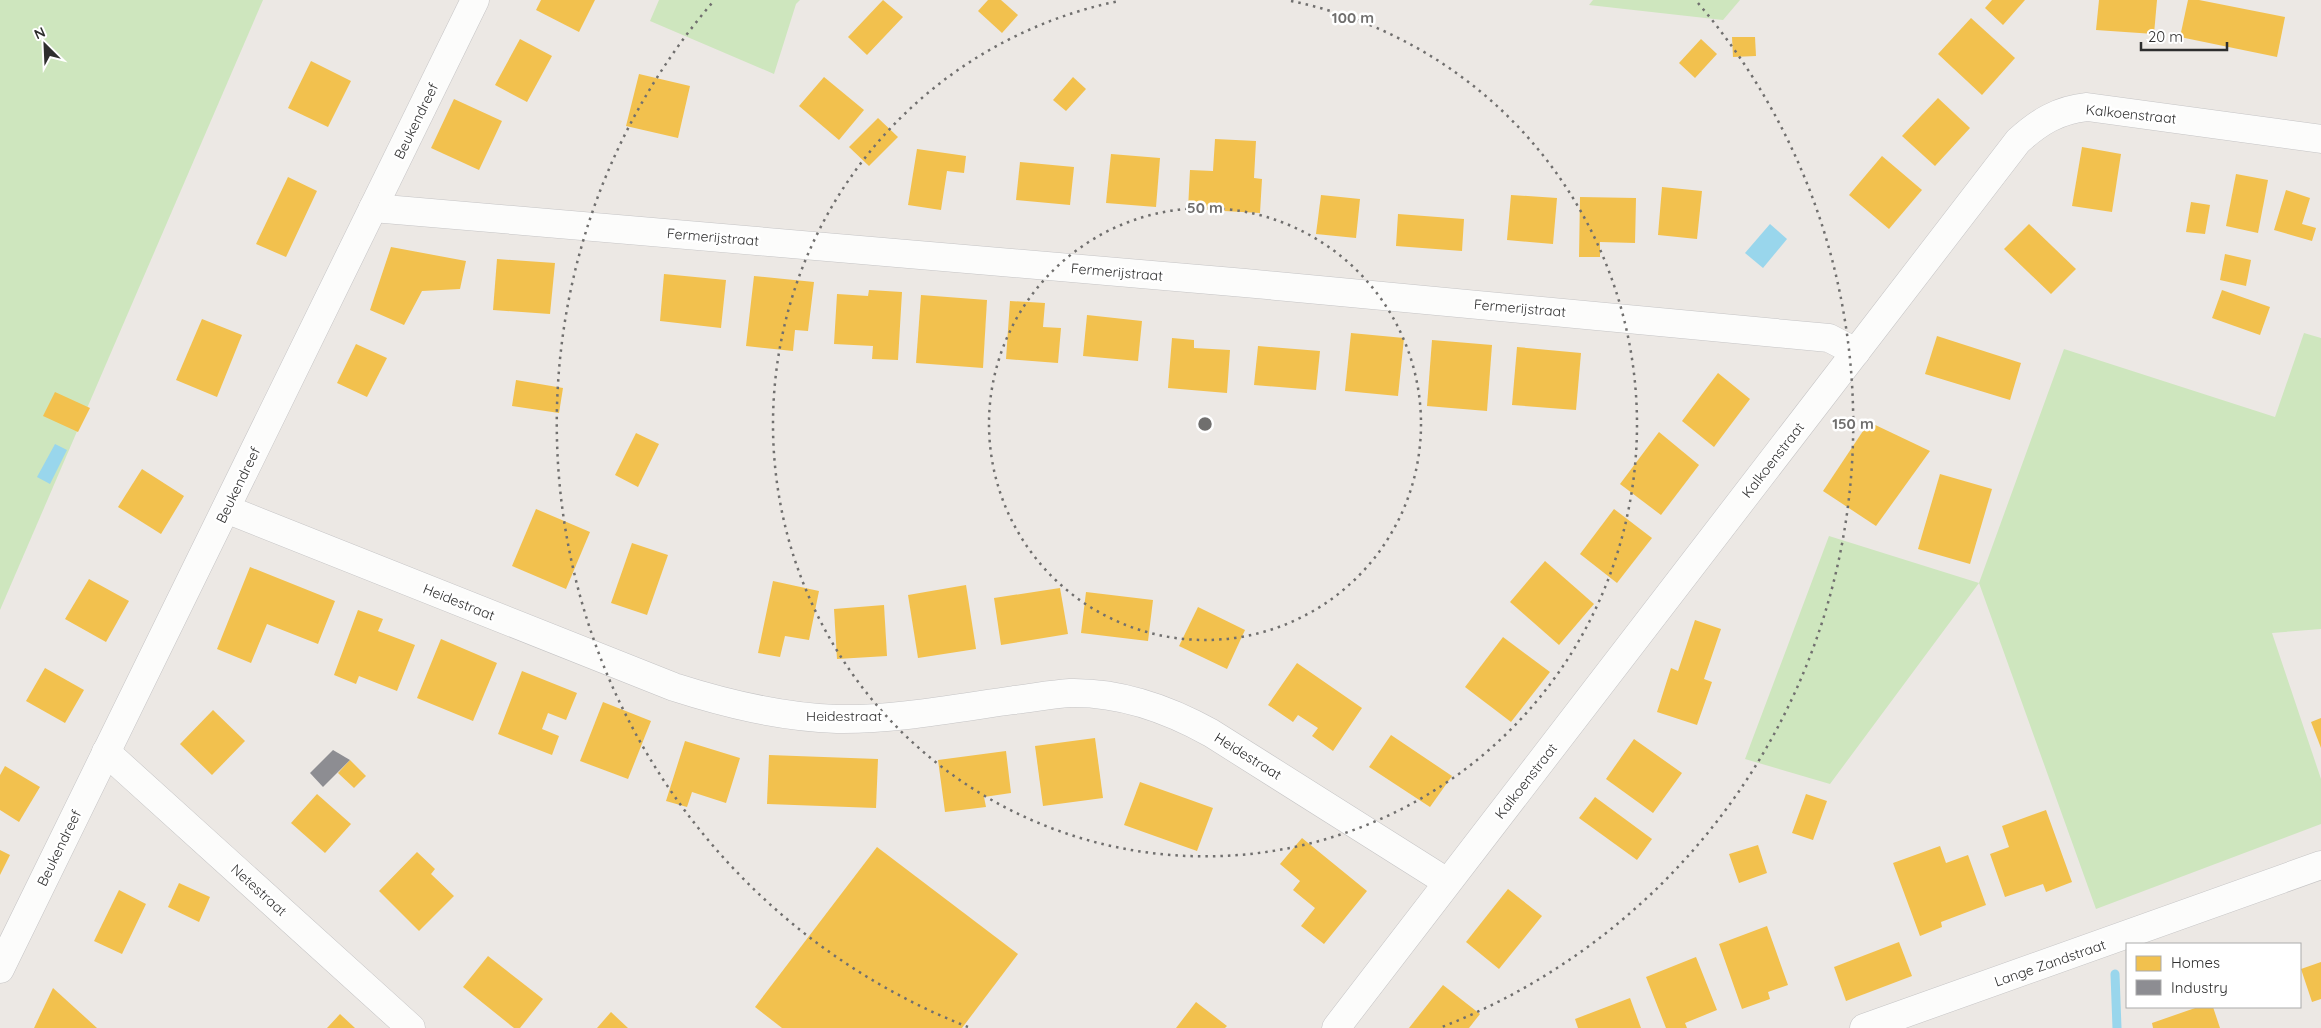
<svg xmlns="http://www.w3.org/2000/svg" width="2321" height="1028" viewBox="0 0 2321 1028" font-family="Quicksand,sans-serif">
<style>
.green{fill:#cee6be}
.water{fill:#99d6ec}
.homes{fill:#f2c14e}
.industry{fill:#8d8d92}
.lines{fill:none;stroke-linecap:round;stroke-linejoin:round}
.stream{stroke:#99d6ec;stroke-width:9}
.street-casing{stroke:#c5c4c5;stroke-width:29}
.secondary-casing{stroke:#c5c4c5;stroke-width:29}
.street{stroke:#fcfcfb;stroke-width:28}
.secondary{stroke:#fcfcfb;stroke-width:28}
.ring{fill:none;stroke:#706f6e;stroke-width:2.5;stroke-dasharray:2.5 5}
.labels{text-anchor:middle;stroke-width:5;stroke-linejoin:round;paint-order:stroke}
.street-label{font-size:14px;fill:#2e2e2e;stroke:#fff}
.centre{fill:#706f6e;stroke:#fff;stroke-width:2.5}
.ring-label{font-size:15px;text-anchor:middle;font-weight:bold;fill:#706f6e;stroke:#fff;stroke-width:5;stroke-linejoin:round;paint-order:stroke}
</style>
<rect width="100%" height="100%" fill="#ece8e4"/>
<g class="green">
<polygon points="0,0 263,0 0,610"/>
<polygon points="659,0 800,0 796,4 774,74 650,21"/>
<polygon points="1593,0 1740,0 1723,20 1589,5"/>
<polygon points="2304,333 2321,338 2321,629 2272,633 2321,779 2321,824 2096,909 1979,583 1830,784 1745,759 1829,536 1979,583 2064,349 2275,417"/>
</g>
<g class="water">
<polygon points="1770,224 1787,239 1763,268 1745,253"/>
<polygon points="55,444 67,450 50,484 37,477"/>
</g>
<g class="homes">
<polygon points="541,0 595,0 579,32 536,10"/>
<polygon points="883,0 903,17 867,55 848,37"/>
<polygon points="988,0 1001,0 1018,15 1002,33 978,11"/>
<polygon points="1992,0 2025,0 2003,25 1985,8"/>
<polygon points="2099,0 2157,0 2154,34 2096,30"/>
<polygon points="2188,0 2199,0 2285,17 2277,57 2180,37"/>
<polygon points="1971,18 2015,58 1982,95 1938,54"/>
<polygon points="1732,37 1755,37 1756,56 1733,57"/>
<polygon points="520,39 552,56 527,102 495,85"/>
<polygon points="1701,39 1717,54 1695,78 1679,63"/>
<polygon points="311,61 351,81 328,127 288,108"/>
<polygon points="639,74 690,86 678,138 626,126"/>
<polygon points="824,77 864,110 839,140 799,106"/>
<polygon points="1073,77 1086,89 1066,111 1053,100"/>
<polygon points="1938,98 1970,128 1935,166 1902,136"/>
<polygon points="454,99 502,121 479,170 431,148"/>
<polygon points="878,118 898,137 869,166 849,147"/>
<polygon points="1215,139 1256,141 1254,178 1262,179 1260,213 1188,209 1190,170 1213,171"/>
<polygon points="2082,147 2121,154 2112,212 2072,206"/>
<polygon points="917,149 966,156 964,173 947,171 941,210 908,205"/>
<polygon points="1111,154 1160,158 1156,207 1106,203"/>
<polygon points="1882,156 1922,190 1889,229 1849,195"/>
<polygon points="1020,162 1074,167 1070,205 1016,200"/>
<polygon points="2236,174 2268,180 2258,233 2226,226"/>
<polygon points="288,177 317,191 286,257 256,244"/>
<polygon points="1662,187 1702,191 1697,239 1658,235"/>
<polygon points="2286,190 2310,198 2302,224 2316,228 2312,241 2274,230"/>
<polygon points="1321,195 1360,199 1356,238 1316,234"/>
<polygon points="1511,195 1557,198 1553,244 1507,240"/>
<polygon points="1580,197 1636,198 1635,243 1600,242 1600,257 1579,257"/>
<polygon points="2191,202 2210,205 2205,234 2186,232"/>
<polygon points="1398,214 1464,219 1462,251 1396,246"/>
<polygon points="2029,224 2076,269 2051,294 2004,249"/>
<polygon points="391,247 466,261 460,289 422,291 404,325 370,310"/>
<polygon points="2225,254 2251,260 2246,286 2220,280"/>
<polygon points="497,259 555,263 550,314 493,310"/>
<polygon points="664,274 726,280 721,328 660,321"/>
<polygon points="754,276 814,282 808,331 795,330 793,351 746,346"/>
<polygon points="869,290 902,292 898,360 872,359 873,346 834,344 837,294 868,296"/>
<polygon points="2222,290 2270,307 2260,335 2212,318"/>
<polygon points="921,295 987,300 983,368 916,363"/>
<polygon points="1010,301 1045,303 1043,327 1061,328 1058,363 1006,359"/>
<polygon points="1087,315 1142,321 1138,361 1083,356"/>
<polygon points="202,319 242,335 217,397 176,380"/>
<polygon points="1351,333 1404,338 1398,396 1345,391"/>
<polygon points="1937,336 2021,363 2010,400 1925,374"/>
<polygon points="1172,338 1194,340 1194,348 1230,350 1227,393 1168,388"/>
<polygon points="1432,340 1492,345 1487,411 1427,406"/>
<polygon points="356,344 387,358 367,397 337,383"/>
<polygon points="1258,346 1320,351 1316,390 1254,385"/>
<polygon points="1517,347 1581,353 1576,410 1512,405"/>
<polygon points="1718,373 1750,399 1714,447 1682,421"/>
<polygon points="516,380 563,388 559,413 512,406"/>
<polygon points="55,392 90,408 78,432 43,416"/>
<polygon points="1869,422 1930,451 1876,526 1823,491"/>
<polygon points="1659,432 1699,465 1661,515 1620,484"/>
<polygon points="636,433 659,444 638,487 615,475"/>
<polygon points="142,469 184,496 161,534 118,507"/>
<polygon points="1940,474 1992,489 1970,564 1918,549"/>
<polygon points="536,509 590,532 566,589 512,566"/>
<polygon points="1614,509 1652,538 1617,583 1580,554"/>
<polygon points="632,543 668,555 647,615 611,603"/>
<polygon points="1545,561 1594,604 1559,645 1510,602"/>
<polygon points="250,567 335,601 318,644 267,624 251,663 217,649"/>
<polygon points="89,579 129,601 106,642 65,619"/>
<polygon points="773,581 819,591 809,640 785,636 780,657 758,653"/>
<polygon points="966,585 976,649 918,658 908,595"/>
<polygon points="1060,588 1068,634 1001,645 994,598"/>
<polygon points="1086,592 1153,600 1148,641 1081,633"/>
<polygon points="884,605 887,656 837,659 834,609"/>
<polygon points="1198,607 1245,630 1227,669 1179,646"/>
<polygon points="358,610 383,619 378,631 415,645 397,691 359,676 356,684 334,675"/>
<polygon points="1695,620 1721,629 1704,679 1712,682 1697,725 1657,712 1671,668 1678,671"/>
<polygon points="1503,637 1550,672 1511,722 1465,687"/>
<polygon points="441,639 497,663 473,721 417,698"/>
<polygon points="1297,663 1362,708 1333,751 1312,736 1318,728 1298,715 1293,722 1268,705"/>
<polygon points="45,668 84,690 65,723 26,701"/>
<polygon points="522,671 577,693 566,720 548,713 542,729 559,736 552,755 498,734"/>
<polygon points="603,702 651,721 628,779 580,761"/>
<polygon points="213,710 245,741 212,775 180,744"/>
<polygon points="2321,718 2321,748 2311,722"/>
<polygon points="1391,735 1452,776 1430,807 1369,767"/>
<polygon points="1095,738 1103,798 1043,806 1035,746"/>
<polygon points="1634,739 1682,773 1653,813 1606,779"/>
<polygon points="685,741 740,758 726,803 692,792 687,807 666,801"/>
<polygon points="1006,751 1011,793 984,797 986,807 945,812 938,760"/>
<polygon points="769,755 878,759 876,808 767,804"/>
<polygon points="350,760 366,776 354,788 338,773"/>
<polygon points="5,766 40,787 19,822 0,810 0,775"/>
<polygon points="1140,782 1213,808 1197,851 1124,825"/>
<polygon points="317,794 351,824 325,853 291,823"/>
<polygon points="1806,794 1827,801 1813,840 1792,833"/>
<polygon points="1595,797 1652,839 1637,860 1579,818"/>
<polygon points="2046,810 2072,882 2046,892 2043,884 2005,897 1990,854 2009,847 2002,826"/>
<polygon points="1302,838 1367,891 1324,944 1301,926 1315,908 1293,890 1300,881 1280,864"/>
<polygon points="1758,845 1767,873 1739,883 1729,854"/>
<polygon points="1940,846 1946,863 1968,855 1986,905 1941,922 1942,927 1920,936 1893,863"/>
<polygon points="877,847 1018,954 962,1028 782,1028 755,1007"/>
<polygon points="0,850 10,855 0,875"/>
<polygon points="417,852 435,869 431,874 454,896 419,931 379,891"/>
<polygon points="179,883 210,897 199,922 168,907"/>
<polygon points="1508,889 1542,916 1499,969 1466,942"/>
<polygon points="119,890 146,904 122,954 94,941"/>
<polygon points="1767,926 1788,985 1768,992 1770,999 1742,1009 1719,944"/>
<polygon points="1899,942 1912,976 1846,1001 1834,967"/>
<polygon points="488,956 543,999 520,1028 514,1028 463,987"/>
<polygon points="1696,957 1717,1010 1685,1023 1687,1028 1666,1028 1646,977"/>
<polygon points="2321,962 2321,999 2312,1002 2301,969"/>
<polygon points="1443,985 1480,1014 1469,1028 1409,1028"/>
<polygon points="53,988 97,1028 34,1028"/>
<polygon points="1630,998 1641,1028 1578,1028 1575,1019"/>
<polygon points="1196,1002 1227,1026 1225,1028 1176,1028"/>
<polygon points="2198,1007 2213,1007 2220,1028 2153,1028 2152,1023"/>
<polygon points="611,1012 628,1028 597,1028"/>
<polygon points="340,1014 355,1028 327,1028"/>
</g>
<polygon class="industry" points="333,750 350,760 323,787 310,773"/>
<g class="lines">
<polyline class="stream" points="2115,974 2117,1028"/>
<g class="street-casing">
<g id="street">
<polyline points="373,208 1245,283 1829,338 1856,352"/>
<path d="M226,509L674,687C727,704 780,717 837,719C894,720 957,708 1014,700C1032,698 1052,694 1070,693C1120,692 1168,709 1211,733L1447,882"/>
<polyline points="106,752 411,1028"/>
<polyline points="0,969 475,0"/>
<path d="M1336,1028L2018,141C2039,122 2058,110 2087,107L2321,139"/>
</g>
</g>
<g class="secondary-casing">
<polyline id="secondary" points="1864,1028 2321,865"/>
</g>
<use href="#street" class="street"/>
<use href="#secondary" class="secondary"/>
</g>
<g class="ring">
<circle cx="1205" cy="424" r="216"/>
<path d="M1291 1A432 432 0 1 1 1119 1"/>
<path d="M968 1027A648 648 0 0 1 712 3M1698 3A648 648 0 0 1 1442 1027"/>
</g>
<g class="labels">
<g class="street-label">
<text transform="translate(2131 114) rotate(6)" y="5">Kalkoenstraat</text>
<text transform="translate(416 121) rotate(-64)" y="5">Beukendreef</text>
<text transform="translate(713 237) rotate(5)" y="5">Fermerijstraat</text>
<text transform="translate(1117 272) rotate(5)" y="5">Fermerijstraat</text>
<text transform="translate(1520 308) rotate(5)" y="5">Fermerijstraat</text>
<text transform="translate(1773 460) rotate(-52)" y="5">Kalkoenstraat</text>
<text transform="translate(238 485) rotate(-64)" y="5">Beukendreef</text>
<text transform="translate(459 602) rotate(22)" y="5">Heidestraat</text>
<text x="844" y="721">Heidestraat</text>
<text transform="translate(1248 756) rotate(32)" y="5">Heidestraat</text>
<text transform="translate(1526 781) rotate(-52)" y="5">Kalkoenstraat</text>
<text transform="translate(59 848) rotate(-64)" y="5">Beukendreef</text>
<text transform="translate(259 890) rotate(42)" y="5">Netestraat</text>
<text transform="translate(2050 963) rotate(-19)" y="5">Lange Zandstraat</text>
</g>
</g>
<circle cx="1205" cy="424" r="8" class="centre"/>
<g class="ring-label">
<text x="1353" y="23">100 m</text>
<text x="1205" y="213">50 m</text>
<text x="1853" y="429">150 m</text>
</g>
<rect x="2126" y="943" width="175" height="65" fill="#ffffff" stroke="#ababab"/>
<rect x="2136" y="956" width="25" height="15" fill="#f2c14e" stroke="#ababab"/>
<text x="2171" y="968" font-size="15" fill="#2e2e2e">Homes</text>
<rect x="2136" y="980" width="25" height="15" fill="#8d8d92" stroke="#ababab"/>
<text x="2171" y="993" font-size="15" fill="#2e2e2e">Industry</text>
<g transform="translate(45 45) rotate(336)" stroke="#ffffff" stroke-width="4" paint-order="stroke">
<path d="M0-4L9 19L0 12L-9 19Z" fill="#2e2e2e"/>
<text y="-8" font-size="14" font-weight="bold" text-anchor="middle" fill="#2e2e2e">N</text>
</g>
<path d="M2141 42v8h86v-8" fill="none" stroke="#2e2e2e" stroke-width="2.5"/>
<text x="2148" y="42" font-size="15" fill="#2e2e2e" stroke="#ffffff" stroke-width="4" paint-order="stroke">20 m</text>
</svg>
